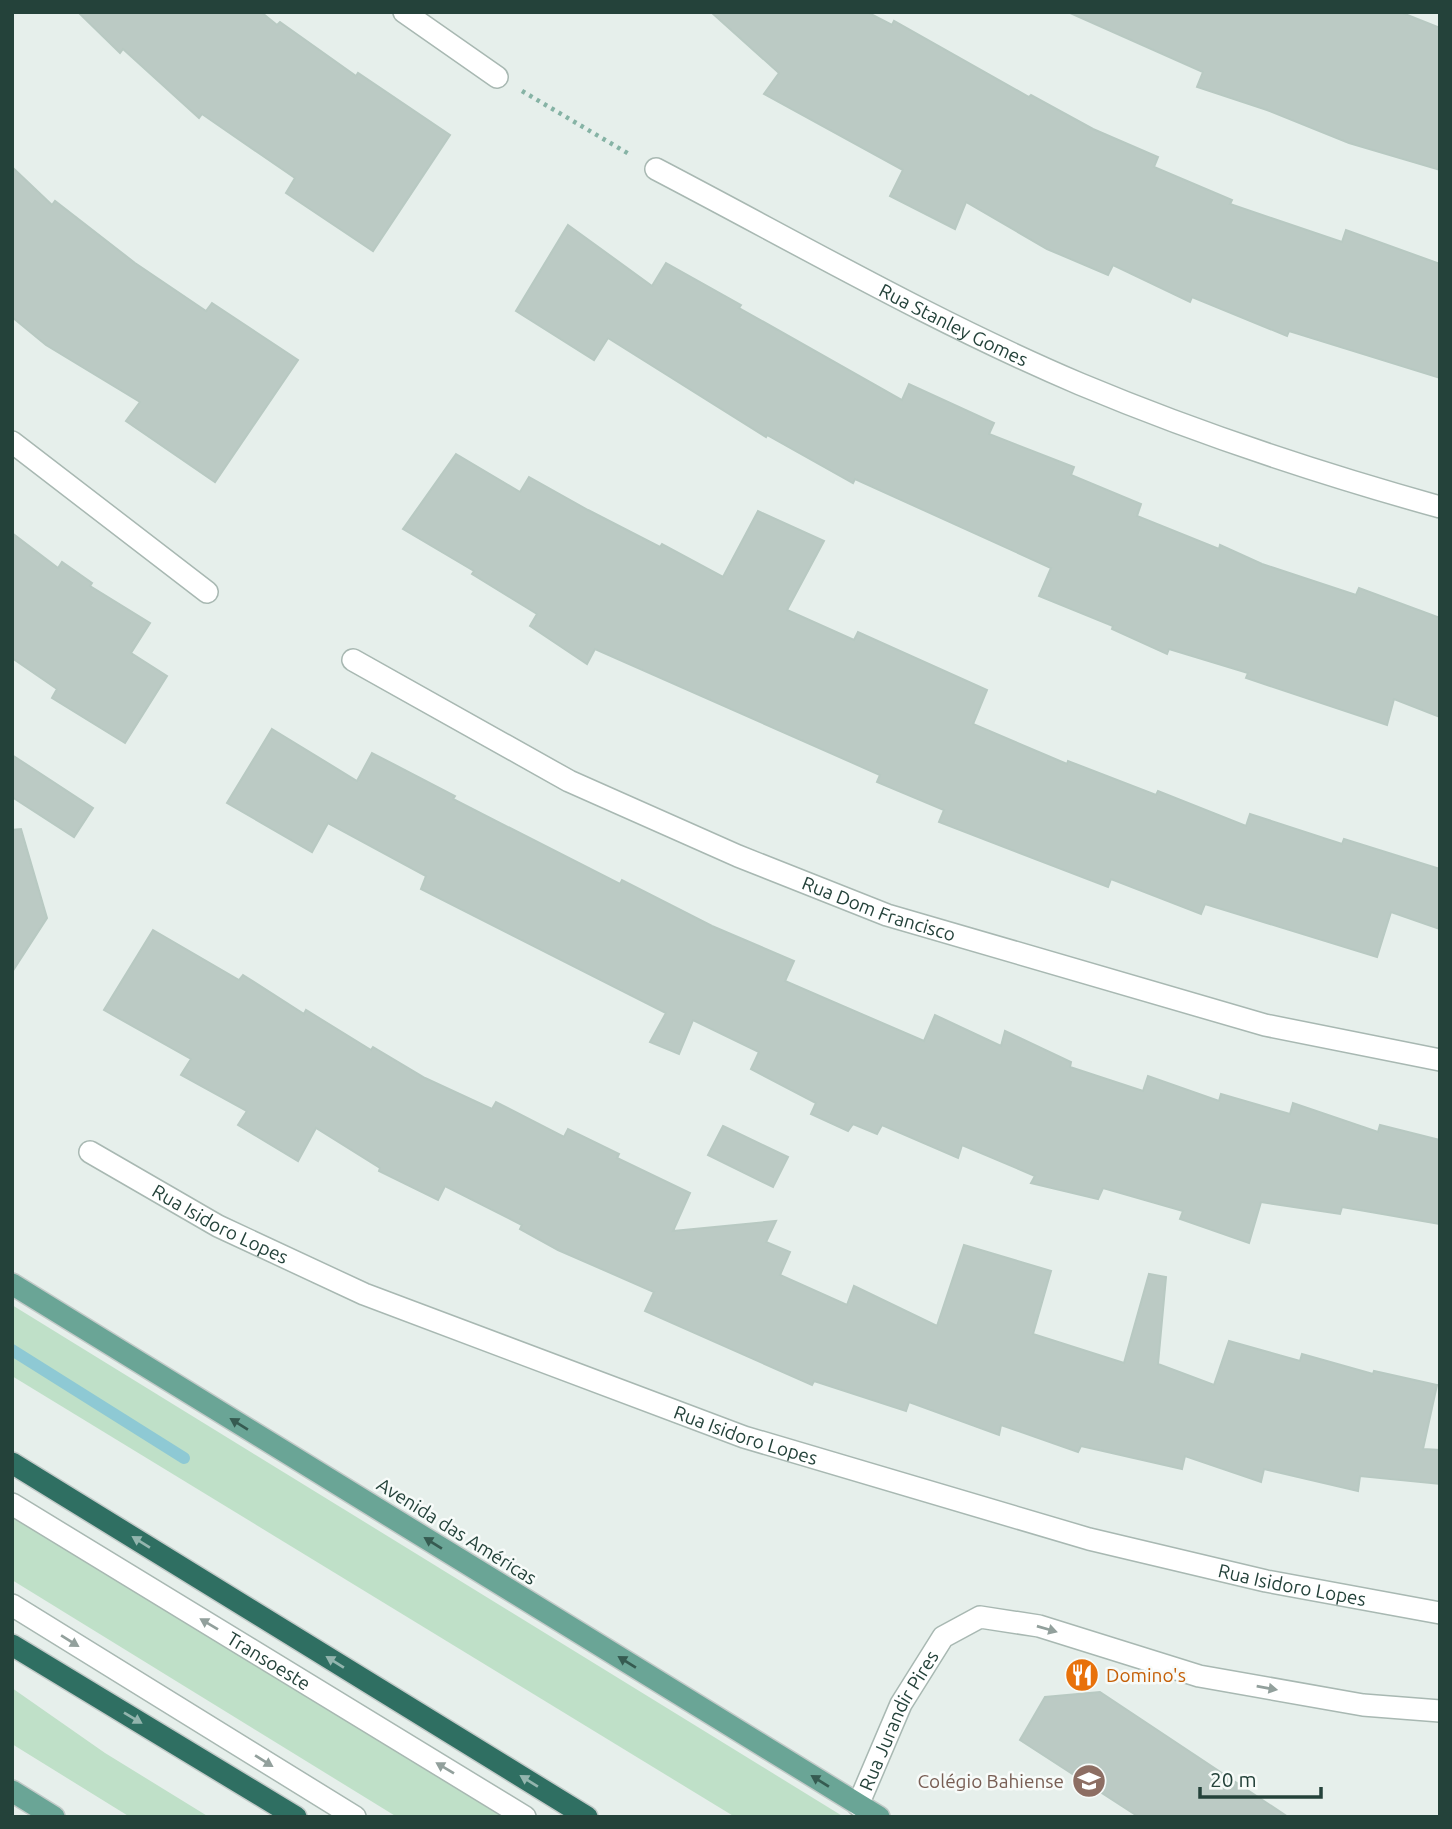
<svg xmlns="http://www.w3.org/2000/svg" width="1452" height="1829" viewBox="0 0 1452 1829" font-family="Ubuntu,sans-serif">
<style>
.green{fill:#bfe0c8}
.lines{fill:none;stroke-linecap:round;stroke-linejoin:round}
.stream{stroke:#8ec9d4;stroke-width:12}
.building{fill:#bbcac4;stroke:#b8c9c2;stroke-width:2}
.minor-casing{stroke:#a8b8b2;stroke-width:24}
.major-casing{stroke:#c2cac8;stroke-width:24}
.highway-casing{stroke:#c2cac8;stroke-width:24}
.path{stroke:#86b3a5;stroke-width:4.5;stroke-dasharray:3.5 5;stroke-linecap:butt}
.minor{stroke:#fff;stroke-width:21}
.major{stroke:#6aa596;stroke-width:21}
.highway{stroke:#2f6f62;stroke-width:21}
.oneway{fill:#365b51}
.oneway2{fill:#93b5ae}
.oneway3{fill:#92a09c}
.labels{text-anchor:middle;stroke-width:5;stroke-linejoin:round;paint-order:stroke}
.street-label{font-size:19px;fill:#24423a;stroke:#f7fbf9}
.food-label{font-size:19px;fill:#c56008;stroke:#f7fbf9;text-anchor:start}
.education-label{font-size:19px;fill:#785e54;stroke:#f7fbf9;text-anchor:end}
</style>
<rect width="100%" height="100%" fill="#e6efeb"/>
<g class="green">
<polygon points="12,1305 844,1817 735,1817 12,1376"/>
<polygon points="12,1512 512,1817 397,1817 12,1580"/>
<polygon points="12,1688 105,1753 209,1817 130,1817 12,1744"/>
</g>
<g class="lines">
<polyline class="stream" points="12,1350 184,1458"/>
</g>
<g class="building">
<polygon points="78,12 261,12 277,25 280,22 356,76 358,73 450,135 373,251 286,193 295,178 202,114 199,118 123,49 120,53"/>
<polygon points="711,12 867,12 892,25 894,21 1029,97 1031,95 1093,129 1158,157 1154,167 1232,200 1230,204 1342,242 1346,230 1440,264 1440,378 1289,331 1287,336 1192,297 1190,302 1113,265 1108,275 1047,249 966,202 955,229 890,196 903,170 764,94 779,73"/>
<polygon points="1068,12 1400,12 1440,28 1440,170 1349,143 1267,110 1197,87 1203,72"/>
<polygon points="12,167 52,205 55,201 135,263 206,311 212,303 298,360 215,482 126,421 140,402 46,345 12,317"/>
<polygon points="568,225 652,286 666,263 741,305 739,308 902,400 909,384 994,423 989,434 1074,467 1071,475 1141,504 1137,516 1219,549 1220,545 1262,564 1356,595 1359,588 1440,618 1440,717 1394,699 1387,725 1246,678 1248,673 1169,649 1167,654 1112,629 1113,626 1039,596 1051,568 855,479 853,483 767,435 766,437 608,338 594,360 516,311"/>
<polygon points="456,454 520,492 529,477 588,510 660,547 662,544 723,577 758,511 824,541 787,610 854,640 858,632 987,690 973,724 1067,764 1068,761 1156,795 1158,791 1246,826 1250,814 1342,844 1344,839 1440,869 1440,929 1391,912 1377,957 1205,904 1201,914 1111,879 1108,887 939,822 944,810 877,782 880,775 595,649 587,664 530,626 537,614 472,574 474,571 403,529"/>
<polygon points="12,533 58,568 62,562 92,583 90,586 150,623 131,653 167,676 125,743 52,698 57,689 12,658"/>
<polygon points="272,729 357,781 372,753 455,796 453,799 620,884 622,880 712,926 794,961 785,981 924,1041 935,1015 1001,1046 1005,1031 1071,1062 1070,1067 1143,1091 1148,1076 1219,1101 1221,1094 1290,1114 1293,1103 1378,1132 1380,1125 1440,1140 1440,1224 1342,1207 1340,1214 1261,1202 1249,1243 1180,1219 1183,1211 1103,1188 1098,1199 1031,1183 1035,1176 962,1145 958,1158 882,1125 877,1134 853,1124 848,1131 811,1114 816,1103 751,1069 759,1052 693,1020 679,1054 650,1042 666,1013 421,889 426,876 328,823 312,852 227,803"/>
<polygon points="12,755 93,808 74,837 12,797"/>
<polygon points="21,829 47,918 12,972 12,830"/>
<polygon points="153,930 239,980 243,975 304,1014 306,1010 371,1050 373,1047 425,1078 492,1109 496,1102 564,1137 568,1129 619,1154 617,1158 690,1193 673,1231 776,1221 766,1242 790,1252 780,1275 847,1305 854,1286 937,1326 964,1245 1051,1271 1033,1334 1124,1363 1149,1274 1166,1277 1158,1364 1214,1385 1229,1341 1300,1361 1302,1354 1373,1374 1374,1371 1437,1385 1423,1449 1440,1450 1440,1484 1360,1476 1358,1491 1264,1469 1261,1482 1185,1456 1182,1469 1081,1446 1078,1452 1001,1425 999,1435 909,1402 906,1411 814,1381 812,1385 645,1311 654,1292 558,1250 520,1229 522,1225 445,1186 438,1200 379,1171 380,1168 316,1128 298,1161 238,1125 247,1111 181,1075 191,1059 104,1010"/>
<polygon points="723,1126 788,1157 773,1187 708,1155"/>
<polygon points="1100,1692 1288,1817 1139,1817 1020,1740 1045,1697"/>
</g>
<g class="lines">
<g class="minor-casing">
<g id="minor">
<polyline points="404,12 497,77"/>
<path id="s1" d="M656,169C796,242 934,322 1080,384C1197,433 1318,473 1440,507"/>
<polyline points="12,442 207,592"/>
<path id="s2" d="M353,660L569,781L738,856L887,915L1265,1025L1440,1060"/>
<path id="s3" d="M90,1152L218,1226L364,1294L744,1437L1089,1539L1266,1581L1440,1613"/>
<path id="s4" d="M12,1504L525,1817"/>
<polyline points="12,1605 355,1817"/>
<path id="s5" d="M858,1805L901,1704L943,1637L980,1617L1039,1626L1199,1676L1363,1705L1440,1711"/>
</g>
</g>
<g class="major-casing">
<g id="major">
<polyline points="12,1284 879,1817"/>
<polyline points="12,1791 54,1817"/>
</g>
</g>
<g class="highway-casing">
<g id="highway">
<polyline points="12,1463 587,1817"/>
<polyline points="12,1645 296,1817"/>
</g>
</g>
<polyline class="path" points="522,91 629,154"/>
<use href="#minor" class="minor"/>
<use href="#major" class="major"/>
<use href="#highway" class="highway"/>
</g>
<defs><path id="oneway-solid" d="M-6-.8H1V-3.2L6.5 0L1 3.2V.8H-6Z" transform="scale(1.75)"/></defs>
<g class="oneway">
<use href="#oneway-solid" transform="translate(239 1424) rotate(-148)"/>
<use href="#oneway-solid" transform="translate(433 1543) rotate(-148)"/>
<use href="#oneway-solid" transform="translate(627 1662) rotate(-148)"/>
<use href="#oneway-solid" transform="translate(820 1781) rotate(-148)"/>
</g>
<g class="oneway2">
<use href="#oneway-solid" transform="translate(141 1542) rotate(-148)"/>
<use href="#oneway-solid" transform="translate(335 1662) rotate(-148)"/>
<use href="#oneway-solid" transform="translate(133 1718) rotate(31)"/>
<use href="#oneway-solid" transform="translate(529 1781) rotate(-148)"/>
</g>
<g class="oneway3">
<use href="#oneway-solid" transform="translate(209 1624) rotate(-149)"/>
<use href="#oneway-solid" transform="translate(1047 1629) rotate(16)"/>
<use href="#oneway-solid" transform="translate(70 1641) rotate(32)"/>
<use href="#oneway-solid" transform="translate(1267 1688) rotate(10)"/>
<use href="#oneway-solid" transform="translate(264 1761) rotate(32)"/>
<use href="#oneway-solid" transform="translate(445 1768) rotate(-149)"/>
</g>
<defs>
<g id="restaurant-disc" transform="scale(1.75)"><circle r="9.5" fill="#e8710a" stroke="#f7fbf9"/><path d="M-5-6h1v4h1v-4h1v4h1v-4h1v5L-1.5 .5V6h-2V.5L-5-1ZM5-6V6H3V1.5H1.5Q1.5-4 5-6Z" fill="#fff"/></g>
<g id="school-disc" transform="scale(1.75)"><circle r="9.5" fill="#8d6e63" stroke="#f7fbf9"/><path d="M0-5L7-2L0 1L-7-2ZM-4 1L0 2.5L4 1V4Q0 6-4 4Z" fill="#fff"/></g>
</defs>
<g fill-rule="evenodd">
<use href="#restaurant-disc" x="1082" y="1675"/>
<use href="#school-disc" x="1089" y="1781"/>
</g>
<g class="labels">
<g class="street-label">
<text dy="7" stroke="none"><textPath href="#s1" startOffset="336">Rua Stanley Gomes</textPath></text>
<text dy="7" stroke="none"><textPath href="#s2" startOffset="583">Rua Dom Francisco</textPath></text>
<text dy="7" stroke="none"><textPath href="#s3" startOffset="149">Rua Isidoro Lopes</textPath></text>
<text dy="7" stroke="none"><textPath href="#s3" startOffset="716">Rua Isidoro Lopes</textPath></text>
<text transform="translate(457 1531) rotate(32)" y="7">Avenida das Américas</text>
<text dy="7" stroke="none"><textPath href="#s3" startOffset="1283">Rua Isidoro Lopes</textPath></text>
<text dy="7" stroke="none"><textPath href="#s4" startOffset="301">Transoeste</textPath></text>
<text dy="7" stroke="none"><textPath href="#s5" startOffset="94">Rua Jurandir Pires</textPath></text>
</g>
<g class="food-label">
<text x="1106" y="1682">Domino's</text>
</g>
<g class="education-label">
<text x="1064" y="1788">Colégio Bahiense</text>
</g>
</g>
<rect width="1452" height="1829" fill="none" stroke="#24423a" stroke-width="28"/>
<path d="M1200 1787v10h121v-10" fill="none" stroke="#24423a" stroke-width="3.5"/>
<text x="1210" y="1787" font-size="21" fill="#24423a" stroke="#f7fbf9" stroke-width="5" paint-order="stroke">20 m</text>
</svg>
